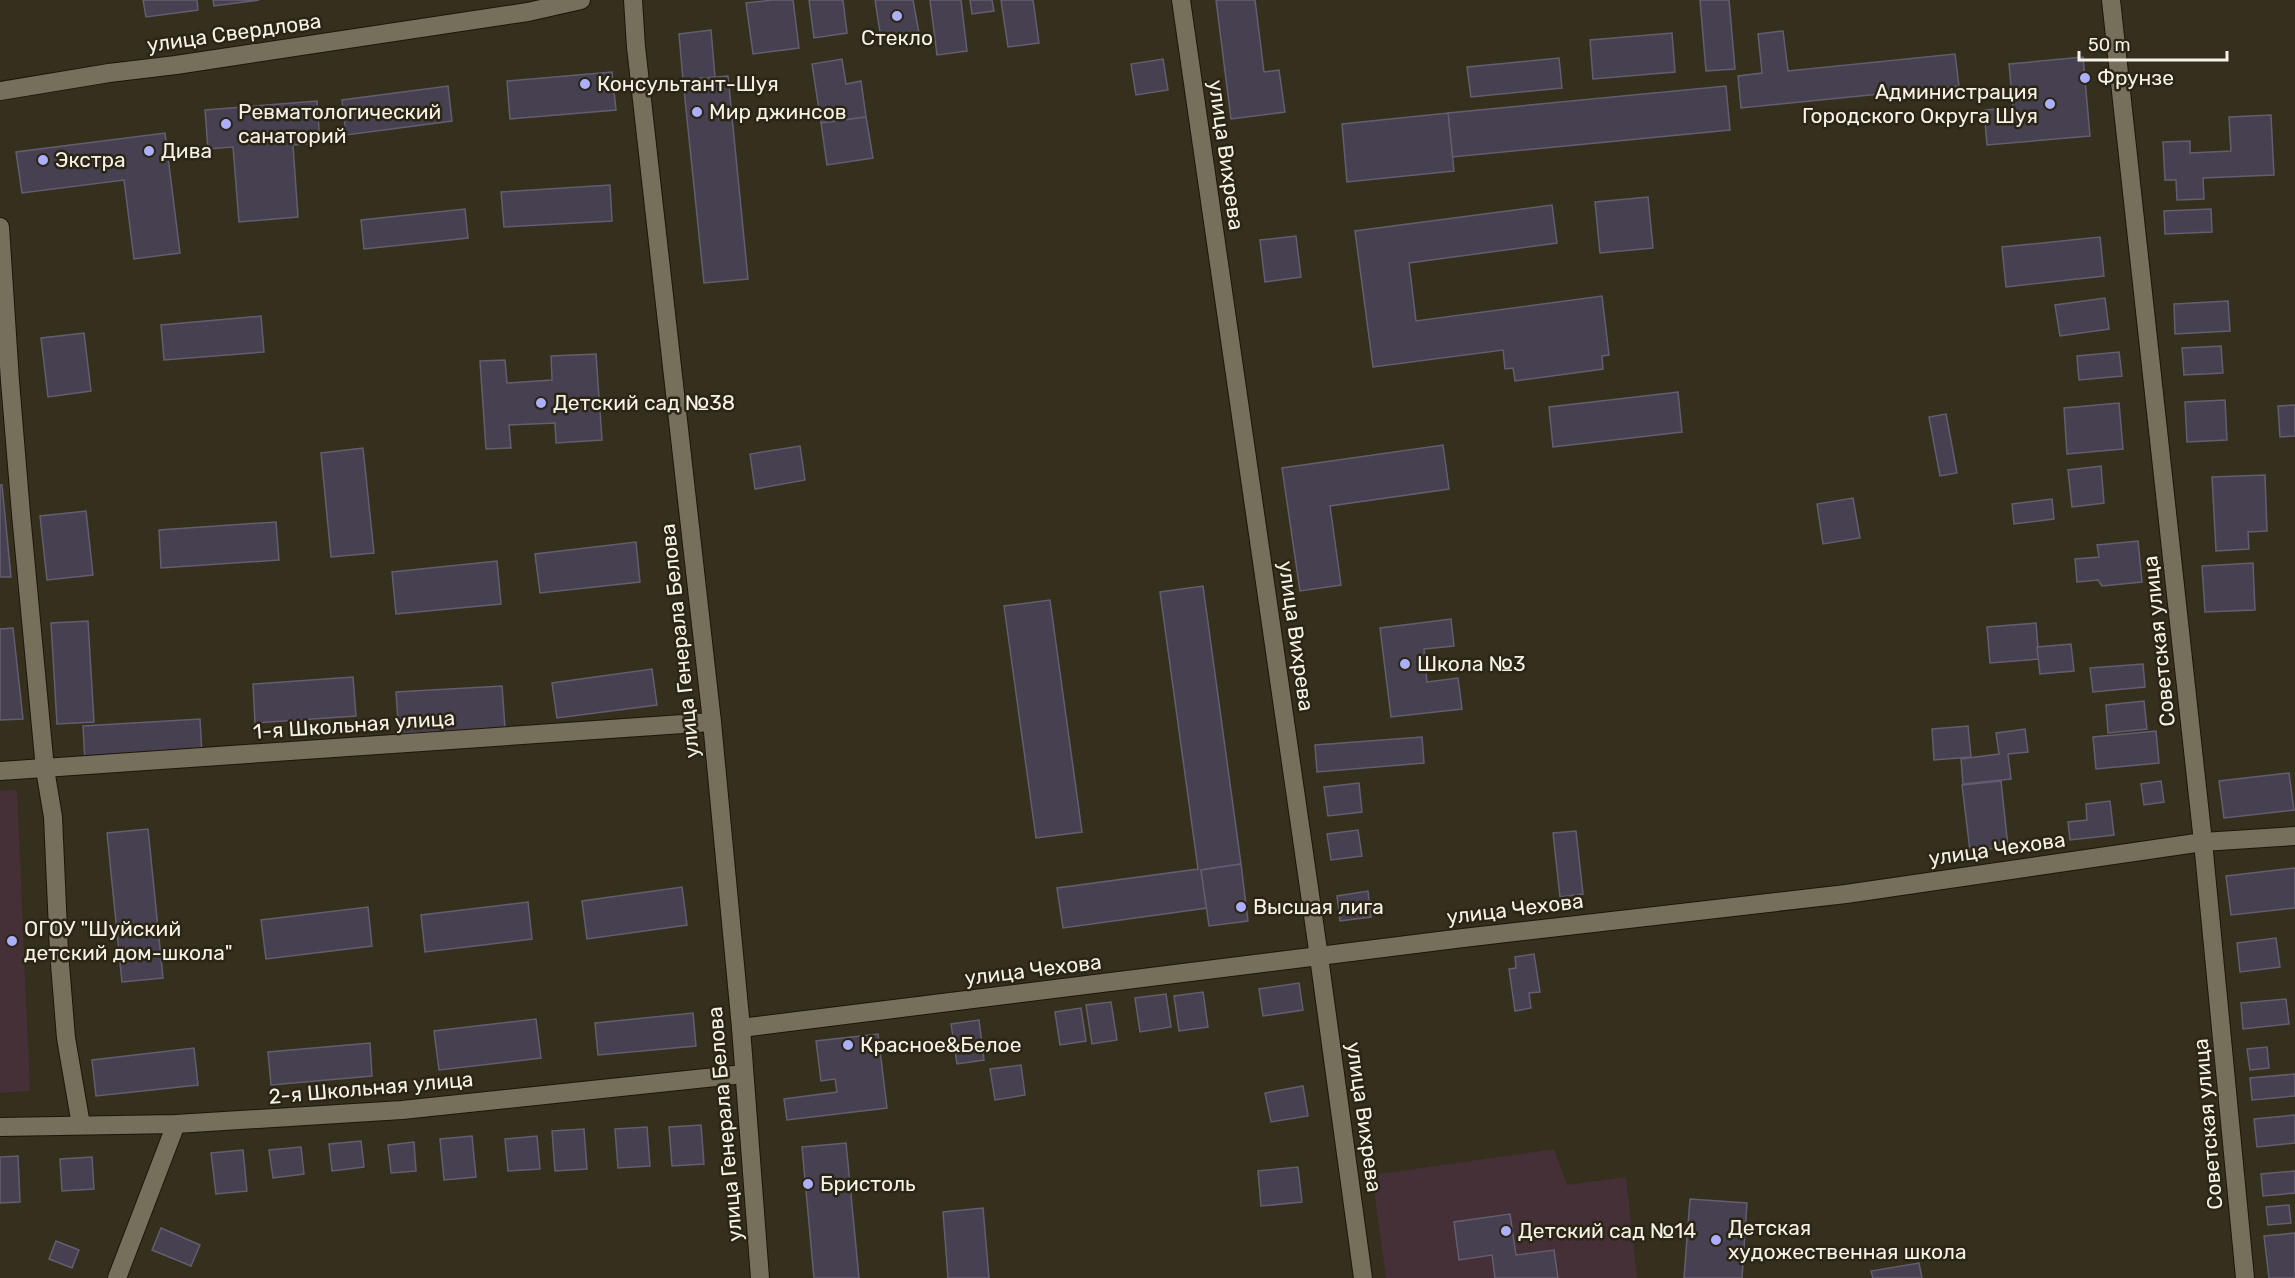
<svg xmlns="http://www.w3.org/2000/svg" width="2295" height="1278" viewBox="0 0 2295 1278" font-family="Rubik,sans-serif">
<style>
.education{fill:#443036}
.building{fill:#474051;stroke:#645d6f;stroke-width:1.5}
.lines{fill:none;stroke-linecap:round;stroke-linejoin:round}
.street-casing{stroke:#1c1707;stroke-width:20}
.secondary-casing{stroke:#1c1707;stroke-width:20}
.street{stroke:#756f5c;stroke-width:18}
.secondary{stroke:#756f5c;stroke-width:18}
.poi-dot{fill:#acaffb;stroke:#2b2515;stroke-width:2}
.labels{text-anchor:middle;stroke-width:5;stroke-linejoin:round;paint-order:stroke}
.street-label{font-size:21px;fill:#f6f2e8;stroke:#2b2515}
.poi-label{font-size:21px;fill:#f6f2e8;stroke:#2b2515;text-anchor:start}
</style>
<rect width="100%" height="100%" fill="#352f1e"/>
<g class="education">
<polygon points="17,790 30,1091 0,1093 0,791"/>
<polygon points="1554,1149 1567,1185 1626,1177 1637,1278 1386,1278 1372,1175"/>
</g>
<g class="building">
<polygon points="143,0 197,0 198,10 146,17"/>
<polygon points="213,0 259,0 214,6"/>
<polygon points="773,0 793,0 799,48 753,54 746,3"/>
<polygon points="809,0 843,0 847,33 814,38"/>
<polygon points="875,0 913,0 919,33 881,39"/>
<polygon points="930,0 961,0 967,51 937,55"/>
<polygon points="970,0 992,0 994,11 972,14"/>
<polygon points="1001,0 1033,0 1039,43 1008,47"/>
<polygon points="1216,0 1255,0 1264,72 1279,70 1285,112 1231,119"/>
<polygon points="1700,0 1729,0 1735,69 1706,71"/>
<polygon points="711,30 715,77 683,80 679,34"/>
<polygon points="1783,31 1788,71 1955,54 1959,86 1741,108 1738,76 1762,73 1758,34"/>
<polygon points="1672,33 1675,72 1593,79 1590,40"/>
<polygon points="2083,57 2090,136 1987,145 1984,110 2013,108 2009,64"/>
<polygon points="1559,58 1562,88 1471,97 1467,67"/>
<polygon points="842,59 846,84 861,81 866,117 821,123 812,64"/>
<polygon points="1163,59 1168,90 1136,95 1131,64"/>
<polygon points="612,72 616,110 510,119 507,81"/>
<polygon points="728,76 748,279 704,283 683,80"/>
<polygon points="448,86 452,121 346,135 342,100"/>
<polygon points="1726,86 1730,130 1452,157 1448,113"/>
<polygon points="317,101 320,143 293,145 298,217 239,222 233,147 208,149 205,110"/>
<polygon points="1448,113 1454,171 1347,182 1342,124"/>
<polygon points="2271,115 2274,175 2203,178 2204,199 2177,200 2176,180 2165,180 2163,142 2190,141 2190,153 2231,151 2229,117"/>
<polygon points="866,117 873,158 827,165 821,123"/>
<polygon points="165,133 180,253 134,259 124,180 22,193 16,152"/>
<polygon points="610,185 612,221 504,227 501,192"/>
<polygon points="1648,197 1653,248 1600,253 1595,202"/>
<polygon points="1552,205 1557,243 1409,263 1416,321 1602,296 1609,355 1602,356 1603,369 1515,381 1513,368 1505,369 1503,350 1373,367 1355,231"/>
<polygon points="465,209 468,238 364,249 361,220"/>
<polygon points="2211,209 2212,232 2165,234 2164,211"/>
<polygon points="1296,236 1301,277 1265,282 1260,240"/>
<polygon points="2100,237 2104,276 2006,287 2002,247"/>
<polygon points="2105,298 2109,329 2060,336 2055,305"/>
<polygon points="2228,301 2230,331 2175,334 2174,304"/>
<polygon points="261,316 264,352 164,360 161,325"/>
<polygon points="84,333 91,391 48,397 41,338"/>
<polygon points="2221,346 2223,373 2184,375 2182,348"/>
<polygon points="2119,352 2122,376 2079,380 2077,356"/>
<polygon points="596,354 602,440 556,443 555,423 509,425 511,448 486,449 480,361 505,360 507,383 552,380 551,356"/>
<polygon points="1678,392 1682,432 1553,447 1549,407"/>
<polygon points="2225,400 2227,440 2187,442 2185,402"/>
<polygon points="2119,403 2123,449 2067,454 2064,408"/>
<polygon points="2295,405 2295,436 2280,437 2278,406"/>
<polygon points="1946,414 1957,473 1940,476 1929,417"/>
<polygon points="1443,445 1449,489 1330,506 1341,585 1300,591 1282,468"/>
<polygon points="800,446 805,480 755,489 750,454"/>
<polygon points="363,448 374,553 331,557 321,453"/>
<polygon points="2101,466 2104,503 2072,507 2068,470"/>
<polygon points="2265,475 2267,531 2248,532 2249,549 2216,551 2212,477"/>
<polygon points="0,485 2,485 11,577 0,577"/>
<polygon points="1853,498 1860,538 1823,544 1817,504"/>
<polygon points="2052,499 2054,519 2014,524 2012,504"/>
<polygon points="86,511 93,575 47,580 40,516"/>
<polygon points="276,522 279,560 161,568 159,530"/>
<polygon points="2138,541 2142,582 2102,586 2098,580 2077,582 2075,559 2099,557 2097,545"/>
<polygon points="636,542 640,582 540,593 535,554"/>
<polygon points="497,561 501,604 396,614 392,572"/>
<polygon points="2253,563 2255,610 2205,612 2202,566"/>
<polygon points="1203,586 1241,864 1201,870 1207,908 1063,928 1057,888 1198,869 1160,592"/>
<polygon points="1050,600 1082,832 1036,838 1004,606"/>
<polygon points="1451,619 1454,646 1424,649 1427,682 1458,678 1462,709 1391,717 1380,628"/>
<polygon points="88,621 94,722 57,724 51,623"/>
<polygon points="2036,623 2039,659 1990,663 1987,627"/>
<polygon points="13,628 23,719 0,720 0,629"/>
<polygon points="2071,644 2074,671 2040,674 2037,647"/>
<polygon points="2143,664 2145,687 2093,692 2090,668"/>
<polygon points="652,669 657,705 557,718 552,683"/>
<polygon points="353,677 356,716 255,723 253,684"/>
<polygon points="502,686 505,728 399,734 396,692"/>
<polygon points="2144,701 2147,729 2108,733 2106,705"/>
<polygon points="200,719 202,755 85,762 83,726"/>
<polygon points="1968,726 1971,757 1934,760 1932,729"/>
<polygon points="2025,729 2028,752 2008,754 2011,779 1963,784 1961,759 1999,754 1996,733"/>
<polygon points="2156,731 2159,763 2096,769 2093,737"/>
<polygon points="1422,737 1424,763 1317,772 1315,745"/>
<polygon points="2289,773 2294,810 2224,818 2219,781"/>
<polygon points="2001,781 2008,847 1970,851 1962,785"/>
<polygon points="2161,781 2164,802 2144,805 2141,784"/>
<polygon points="1359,783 1362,812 1328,816 1324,787"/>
<polygon points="2110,801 2114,835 2070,840 2068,822 2087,820 2086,804"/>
<polygon points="148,829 163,978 122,982 107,833"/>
<polygon points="1358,830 1362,856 1331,860 1327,834"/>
<polygon points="1576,831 1583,894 1560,897 1553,833"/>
<polygon points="1241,864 1248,921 1209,926 1201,870"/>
<polygon points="2295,868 2295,908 2231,915 2226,876"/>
<polygon points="682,887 687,925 587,939 582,901"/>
<polygon points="1368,891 1371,917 1340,921 1337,896"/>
<polygon points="528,902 532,939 425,952 421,915"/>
<polygon points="368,907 372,946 266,959 261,920"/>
<polygon points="2276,938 2280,967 2240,972 2237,943"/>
<polygon points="1534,954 1540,992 1529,993 1531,1008 1515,1011 1509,969 1516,968 1515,957"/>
<polygon points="1299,983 1303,1010 1263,1016 1259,989"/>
<polygon points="1203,992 1208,1027 1179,1031 1174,996"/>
<polygon points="1166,994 1171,1027 1140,1032 1135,998"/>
<polygon points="2286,999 2289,1024 2243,1029 2241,1003"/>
<polygon points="1111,1002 1117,1040 1092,1044 1086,1005"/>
<polygon points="1081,1008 1086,1041 1060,1045 1055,1012"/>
<polygon points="693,1013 696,1046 598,1055 595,1023"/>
<polygon points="536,1019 541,1058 439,1070 434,1031"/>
<polygon points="979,1020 984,1060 957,1064 951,1024"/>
<polygon points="878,1034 887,1108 787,1120 784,1099 837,1092 835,1079 821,1081 816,1041"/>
<polygon points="370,1043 372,1076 271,1085 268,1052"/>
<polygon points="2267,1047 2269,1068 2250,1070 2247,1049"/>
<polygon points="194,1048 198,1085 96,1096 92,1060"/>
<polygon points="1021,1065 1025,1095 995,1100 990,1069"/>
<polygon points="2295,1074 2295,1096 2252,1100 2250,1078"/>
<polygon points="1303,1086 1308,1116 1271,1122 1265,1093"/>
<polygon points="2295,1115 2295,1143 2257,1147 2254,1119"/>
<polygon points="701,1125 704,1164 672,1166 669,1127"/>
<polygon points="647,1127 650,1166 618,1168 615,1129"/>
<polygon points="584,1129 587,1169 555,1171 552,1131"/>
<polygon points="472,1136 476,1177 444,1180 440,1139"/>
<polygon points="537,1136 540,1169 508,1171 505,1139"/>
<polygon points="361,1141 364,1167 332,1171 329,1144"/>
<polygon points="414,1142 416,1171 391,1173 388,1145"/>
<polygon points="846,1143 859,1278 814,1278 802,1147"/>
<polygon points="301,1147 304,1174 273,1178 269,1150"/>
<polygon points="243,1150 247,1191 216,1194 211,1153"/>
<polygon points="18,1156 20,1202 0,1203 0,1157"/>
<polygon points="92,1157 94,1189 62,1191 60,1159"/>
<polygon points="1298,1167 1302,1202 1261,1206 1258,1171"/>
<polygon points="2295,1171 2295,1193 2263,1196 2261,1174"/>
<polygon points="1690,1199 1747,1203 1742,1278 1684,1278"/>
<polygon points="2289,1205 2291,1223 2268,1225 2266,1207"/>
<polygon points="983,1208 989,1278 948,1278 943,1212"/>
<polygon points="1510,1214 1516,1255 1554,1250 1558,1278 1495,1278 1492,1255 1459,1260 1454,1222"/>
<polygon points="161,1228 200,1245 191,1266 152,1250"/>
<polygon points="2295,1233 2295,1278 2269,1278 2264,1236"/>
<polygon points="56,1241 79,1250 72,1268 49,1259"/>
<polygon points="1919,1263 1922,1278 1873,1278 1871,1271"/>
</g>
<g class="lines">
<g class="street-casing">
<g id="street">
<polyline points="1181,0 1319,957 1363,1278"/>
<polyline points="2111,0 2203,842 2245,1278"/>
<polyline points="0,227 10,381 21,514 45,769 53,817 59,952 66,1038 81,1125"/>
<polyline points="0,771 712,722"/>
<polyline points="0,1127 176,1124 402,1110 744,1074"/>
<polyline points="117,1278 176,1124"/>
</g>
</g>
<g class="secondary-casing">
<g id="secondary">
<polyline points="633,0 636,47 712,722 741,1028 760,1278"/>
<polyline points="0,91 109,73 176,65 528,12 581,0"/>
<polyline points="741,1028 1463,938 1846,894 2203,842 2295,836"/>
</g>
</g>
<use href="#street" class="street"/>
<use href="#secondary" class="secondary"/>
</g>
<g class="poi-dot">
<circle cx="897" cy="16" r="6"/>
<circle cx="2085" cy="78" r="6"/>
<circle cx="585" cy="84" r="6"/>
<circle cx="2050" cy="104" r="6"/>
<circle cx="697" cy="112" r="6"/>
<circle cx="226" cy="124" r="6"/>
<circle cx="149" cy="151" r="6"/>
<circle cx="43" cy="160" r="6"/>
<circle cx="541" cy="403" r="6"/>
<circle cx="1405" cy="664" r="6"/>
<circle cx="1241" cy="907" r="6"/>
<circle cx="12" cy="941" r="6"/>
<circle cx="848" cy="1045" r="6"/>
<circle cx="808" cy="1184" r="6"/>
<circle cx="1506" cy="1231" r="6"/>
<circle cx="1716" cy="1240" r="6"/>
</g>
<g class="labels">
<g class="street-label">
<text transform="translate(234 33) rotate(-8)" y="7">улица Свердлова</text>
<text transform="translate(1226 155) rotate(82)" y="7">улица Вихрева</text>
<text transform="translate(1296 636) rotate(82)" y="7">улица Вихрева</text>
<text transform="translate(680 641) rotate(-96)" y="7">улица Генерала Белова</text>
<text transform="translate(2159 641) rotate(-96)" y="7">Советская улица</text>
<text transform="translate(354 725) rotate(-4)" y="7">1-я Школьная улица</text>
<text transform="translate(1997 849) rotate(-8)" y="7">улица Чехова</text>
<text transform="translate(1515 909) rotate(-7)" y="7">улица Чехова</text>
<text transform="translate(1033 970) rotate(-7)" y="7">улица Чехова</text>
<text transform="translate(371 1088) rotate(-5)" y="7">2-я Школьная улица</text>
<text transform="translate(1364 1117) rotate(82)" y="7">улица Вихрева</text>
<text transform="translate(725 1124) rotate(-95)" y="7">улица Генерала Белова</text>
<text transform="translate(2208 1124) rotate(-95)" y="7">Советская улица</text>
</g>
<g class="poi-label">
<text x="897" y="45" text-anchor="middle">Стекло</text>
<text x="2097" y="85">Фрунзе</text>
<text x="597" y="91">Консультант-Шуя</text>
<text x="2038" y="99" text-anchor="end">Администрация<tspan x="2038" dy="24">Городского Округа Шуя</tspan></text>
<text x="238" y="119">Ревматологический<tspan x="238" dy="24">санаторий</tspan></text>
<text x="709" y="119">Мир джинсов</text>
<text x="161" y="158">Дива</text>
<text x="55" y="167">Экстра</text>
<text x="553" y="410">Детский сад №38</text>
<text x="1417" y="671">Школа №3</text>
<text x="1253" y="914">Высшая лига</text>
<text x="24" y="936">ОГОУ "Шуйский<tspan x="24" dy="24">детский дом-школа"</tspan></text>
<text x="860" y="1052">Красное&amp;Белое</text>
<text x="820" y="1191">Бристоль</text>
<text x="1728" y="1235">Детская<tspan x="1728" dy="24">художественная школа</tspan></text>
<text x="1518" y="1238">Детский сад №14</text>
</g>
</g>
<path d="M2079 51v9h148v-9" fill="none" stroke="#f6f2e8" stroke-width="3"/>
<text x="2088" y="51" font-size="18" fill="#f6f2e8" stroke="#2b2515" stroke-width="4.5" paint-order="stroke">50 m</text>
</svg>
